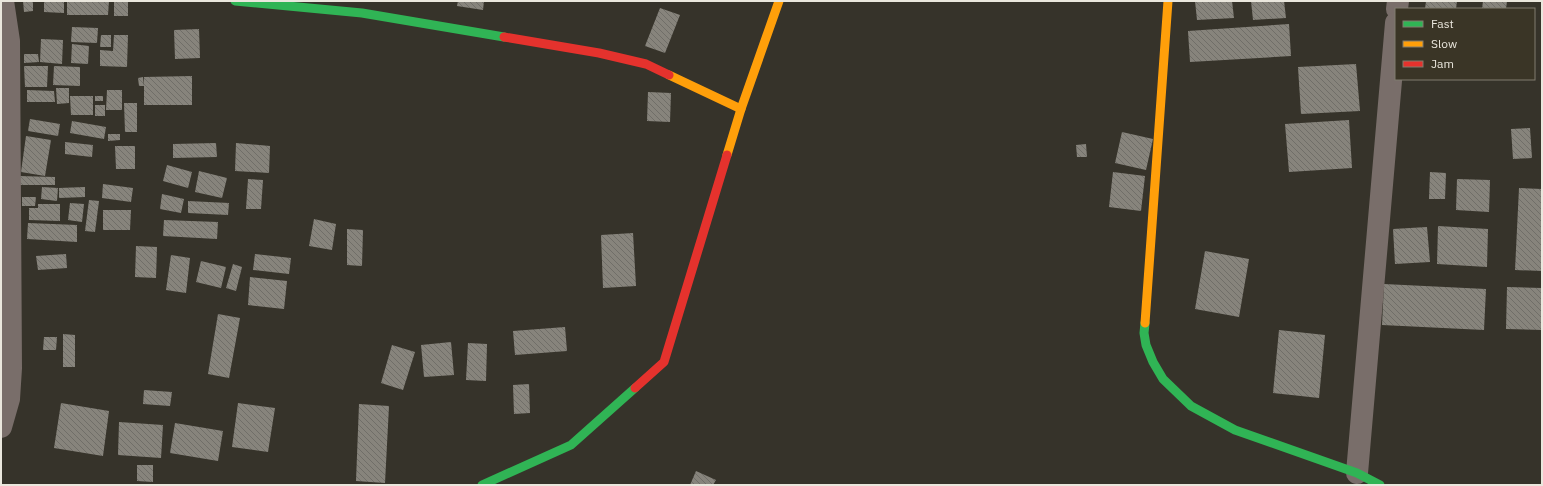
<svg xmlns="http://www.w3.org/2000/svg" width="1543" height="486" viewBox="0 0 1543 486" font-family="'IBM Plex Sans',sans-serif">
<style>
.building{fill:url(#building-back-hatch)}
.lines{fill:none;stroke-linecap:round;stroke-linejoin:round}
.street{stroke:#796e6a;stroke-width:22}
.fast{stroke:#30b455;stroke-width:9}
.slow{stroke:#ff9f0a;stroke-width:9}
.jam{stroke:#e5322d;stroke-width:9}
</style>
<defs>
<pattern id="building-back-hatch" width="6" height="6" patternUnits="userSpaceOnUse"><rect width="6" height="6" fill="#87847c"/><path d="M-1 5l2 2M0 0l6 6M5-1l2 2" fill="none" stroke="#706e68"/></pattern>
</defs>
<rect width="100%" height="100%" fill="#36332a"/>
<g class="building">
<polygon points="23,1 33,1 33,11 24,12"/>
<polygon points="44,1 64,1 64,13 44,12"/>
<polygon points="67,1 109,1 108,15 67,15"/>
<rect x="114" y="1" width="14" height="15"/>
<polygon points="458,1 484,1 483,10 457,6"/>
<polygon points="1195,1 1232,1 1234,18 1197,20"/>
<polygon points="1251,1 1284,1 1286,18 1253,20"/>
<polygon points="1426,1 1457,1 1456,9 1425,9"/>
<polygon points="1483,1 1507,1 1506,9 1482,9"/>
<polygon points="660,8 680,15 665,53 645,46"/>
<polygon points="1289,24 1291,56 1190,62 1188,31"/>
<polygon points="72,27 98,28 97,43 71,42"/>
<polygon points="199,29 200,58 175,59 174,30"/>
<polygon points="101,35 111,35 111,47 100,47"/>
<polygon points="114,35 128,35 127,67 100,66 100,50 113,51"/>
<polygon points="41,39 63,40 62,64 40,62"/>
<polygon points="72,44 89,46 88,64 71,63"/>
<polygon points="24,54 38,54 39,62 24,63"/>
<polygon points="1356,64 1360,111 1301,114 1298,67"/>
<polygon points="24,66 48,66 47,87 25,87"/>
<polygon points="54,66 80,67 80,86 53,85"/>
<polygon points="192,76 192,105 144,105 144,77"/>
<polygon points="143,77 144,86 139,86 138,78"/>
<polygon points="56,88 69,88 69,103 57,104"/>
<polygon points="27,90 54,91 55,102 27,102"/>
<polygon points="107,90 122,90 122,110 106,110"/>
<polygon points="648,92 671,93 670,122 647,121"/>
<polygon points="70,96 93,96 93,115 71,115"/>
<rect x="95" y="96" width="8" height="5"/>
<polygon points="124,103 137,103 137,132 125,132"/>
<rect x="95" y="105" width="10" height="11"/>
<polygon points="30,119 60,124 58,136 28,131"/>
<polygon points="1349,120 1352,168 1289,172 1285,124"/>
<polygon points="72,121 106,127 104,139 70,133"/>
<polygon points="1530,128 1532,158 1513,159 1511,129"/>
<polygon points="1122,132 1153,139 1146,170 1115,163"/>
<polygon points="108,134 120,134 120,140 108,141"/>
<polygon points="26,136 51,140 45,176 21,172"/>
<polygon points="65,142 93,145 92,157 65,154"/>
<polygon points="216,143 217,157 173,158 173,144"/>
<polygon points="236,143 270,146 269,173 235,171"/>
<polygon points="1086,144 1087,157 1077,157 1076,145"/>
<polygon points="115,146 135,146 135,169 116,169"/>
<polygon points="167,165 192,172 188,188 163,181"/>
<polygon points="199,171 227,178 222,198 195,192"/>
<polygon points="1113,172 1145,176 1141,211 1109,207"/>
<polygon points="1430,172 1446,173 1445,199 1429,199"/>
<polygon points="19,176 55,177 55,185 19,185"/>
<polygon points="248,179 263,180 261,209 246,209"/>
<polygon points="1457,179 1490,180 1489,212 1456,210"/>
<polygon points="103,184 133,188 131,202 102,198"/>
<polygon points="42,187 58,188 57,201 41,199"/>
<polygon points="85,187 85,197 59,198 59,188"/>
<polygon points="1519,188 1542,189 1542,271 1515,270"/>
<polygon points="162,194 184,199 181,213 160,209"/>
<polygon points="22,197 36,197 35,206 22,206"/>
<polygon points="89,200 99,201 95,232 85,231"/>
<polygon points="188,201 229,203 228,215 188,213"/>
<polygon points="70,203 84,204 82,222 68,220"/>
<polygon points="38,204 60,204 60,221 29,220 29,208 38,208"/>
<polygon points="103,210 131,210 130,230 103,230"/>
<polygon points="314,219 336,224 332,250 309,246"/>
<polygon points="164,220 218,222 217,239 163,236"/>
<polygon points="28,223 77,225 77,242 27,239"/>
<polygon points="1438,226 1488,229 1487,267 1437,264"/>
<polygon points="1427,227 1430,262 1395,264 1393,229"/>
<polygon points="347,229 363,230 362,266 347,265"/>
<polygon points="633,233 636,286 603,288 601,235"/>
<polygon points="136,246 157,247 156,278 135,277"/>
<polygon points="1205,251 1249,259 1239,317 1195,309"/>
<polygon points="66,254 67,268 38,270 36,256"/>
<polygon points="255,254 291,258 289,274 253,270"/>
<polygon points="171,255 190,258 186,293 166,290"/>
<polygon points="201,261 226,267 221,288 196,282"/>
<polygon points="233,264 242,267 236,291 226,288"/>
<polygon points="250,277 287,281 284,309 248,305"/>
<polygon points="1384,284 1486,289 1484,330 1382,325"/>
<polygon points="1507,287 1542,288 1542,330 1506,329"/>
<polygon points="218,314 240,318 229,378 208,374"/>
<polygon points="565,327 567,351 515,355 513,331"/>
<polygon points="1279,330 1325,335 1319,398 1273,393"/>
<polygon points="63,334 75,335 75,367 63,367"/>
<polygon points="44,337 57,337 56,350 43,350"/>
<polygon points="451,342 454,375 424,377 421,345"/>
<polygon points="468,343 487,344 486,381 466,380"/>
<polygon points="392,345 415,352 403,390 381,383"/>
<polygon points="529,384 530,413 514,414 513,385"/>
<polygon points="144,390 172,392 170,406 143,404"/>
<polygon points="61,403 109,411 103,456 54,448"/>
<polygon points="238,403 275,408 268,452 232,447"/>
<polygon points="359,404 389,406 385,483 356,481"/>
<polygon points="119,422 163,425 161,458 118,455"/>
<polygon points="175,423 223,431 218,461 170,453"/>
<polygon points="137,465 153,465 153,482 137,481"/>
<polygon points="696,471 716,480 713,485 690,485"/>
</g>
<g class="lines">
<g class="street">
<polyline points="1397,9 1398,1"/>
<polyline points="1,427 9,399 11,368 9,41 3,1"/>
<polyline points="1357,473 1396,23"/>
</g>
<g class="fast">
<polyline points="235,1 362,13 504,37"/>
<polyline points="1145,323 1144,333 1146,345 1153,362 1163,379 1191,406 1235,430 1357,473 1380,485"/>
<polyline points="482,485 571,445 635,388"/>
</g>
<g class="slow">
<polyline points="669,75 741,109"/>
<polyline points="727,155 741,109 779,1"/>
<polyline points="1145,323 1168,1"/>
</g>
<g class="jam">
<polyline points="504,37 599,53 646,64 669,75"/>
<polyline points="635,388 664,362 727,155"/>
</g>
</g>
<rect width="1543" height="486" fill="none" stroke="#eae7dd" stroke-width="4"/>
<rect x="1395" y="8" width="140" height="72" fill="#3a3526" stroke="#807c6f"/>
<rect x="1403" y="21" width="20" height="6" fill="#30b455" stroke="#807c6f"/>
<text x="1431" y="28" font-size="12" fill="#eae7dd">Fast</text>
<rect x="1403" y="41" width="20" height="6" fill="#ff9f0a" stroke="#807c6f"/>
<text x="1431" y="48" font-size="12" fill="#eae7dd">Slow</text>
<rect x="1403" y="61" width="20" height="6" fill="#e5322d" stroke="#807c6f"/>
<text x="1431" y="68" font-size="12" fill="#eae7dd">Jam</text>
</svg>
